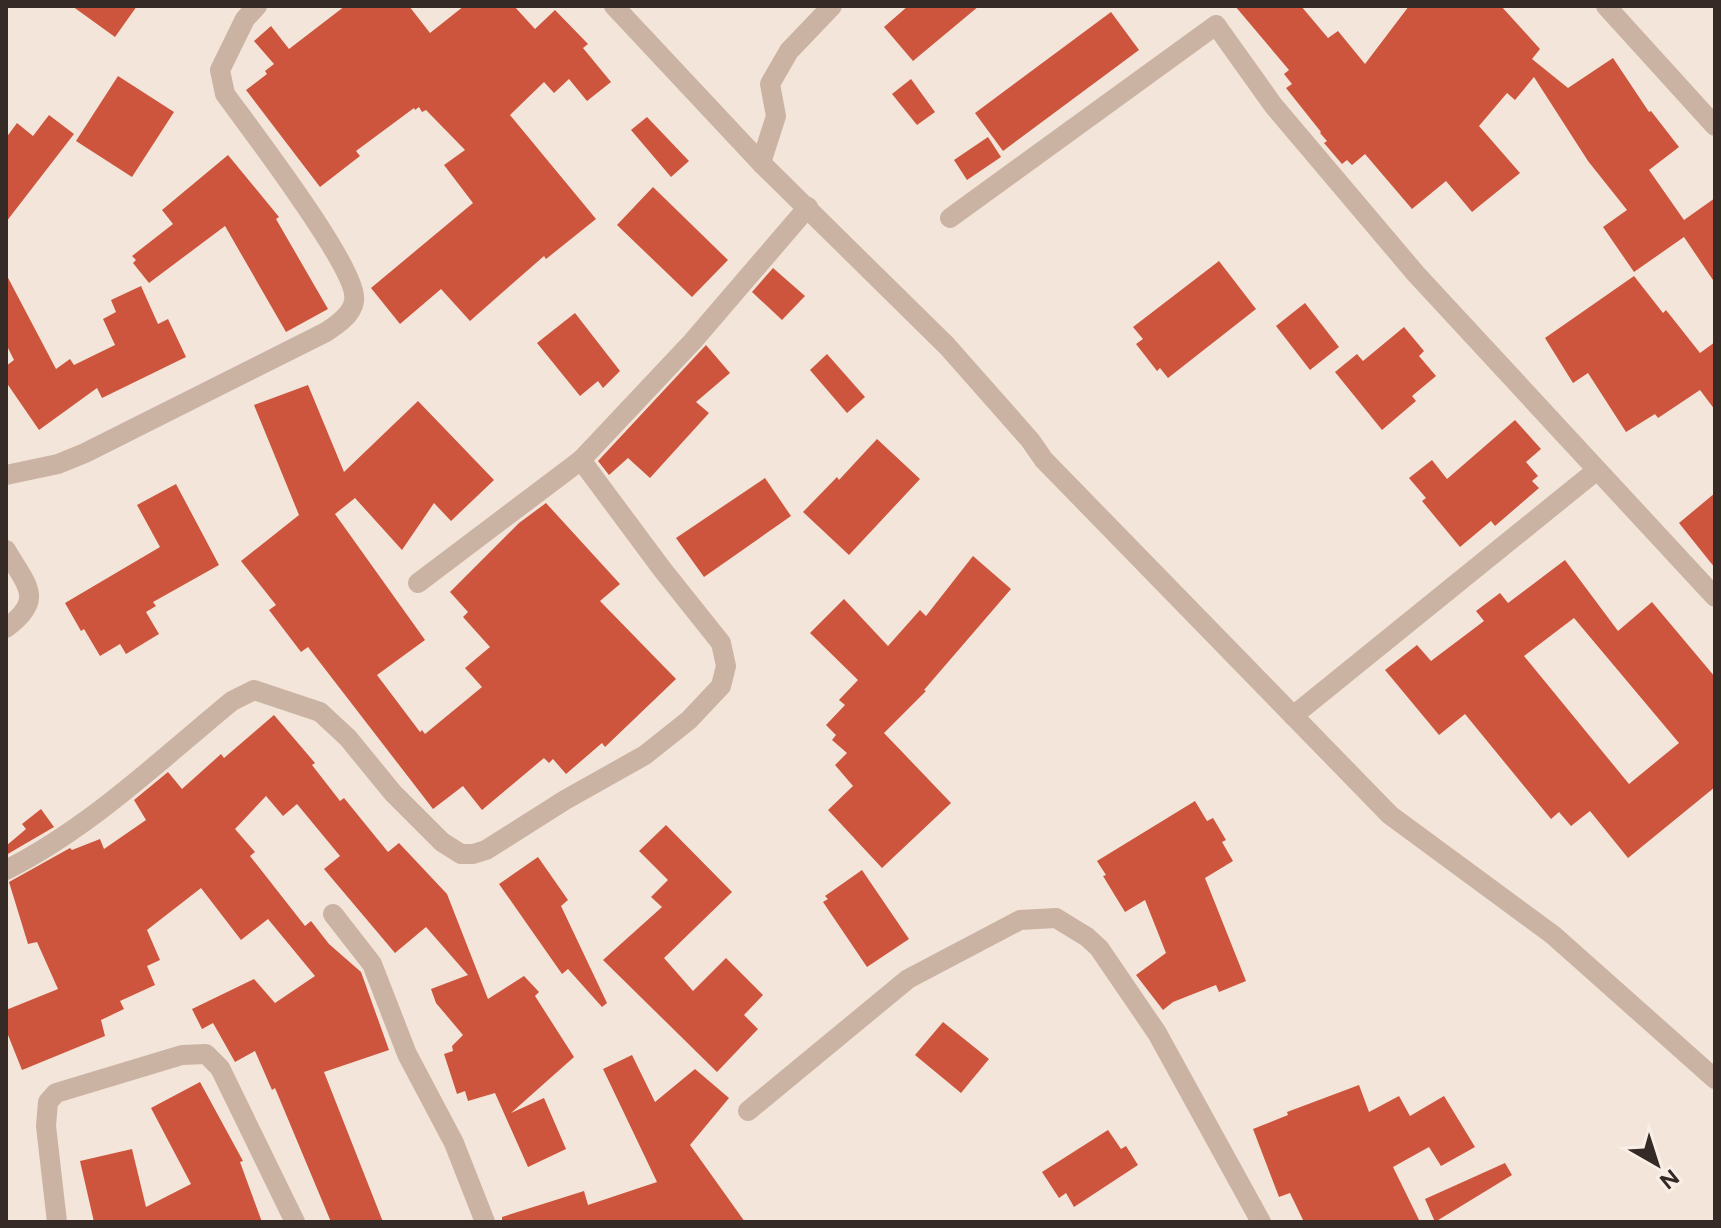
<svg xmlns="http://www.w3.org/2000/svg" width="1721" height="1228" viewBox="0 0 1721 1228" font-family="Figtree,sans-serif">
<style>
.building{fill:#cd553d;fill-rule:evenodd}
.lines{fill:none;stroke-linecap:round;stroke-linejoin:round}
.street{stroke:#cbb3a4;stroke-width:20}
</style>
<rect width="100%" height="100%" fill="#f3e5d9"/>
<g class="building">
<polygon points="72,6 137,6 115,37"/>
<polygon points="345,6 409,6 430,33 464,6 514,6 535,29 555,10 588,44 583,48 611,82 587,101 569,79 554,93 544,82 510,115 596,219 546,259 544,256 470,321 441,289 400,324 371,288 473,203 444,165 465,150 426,110 422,112 419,107 415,110 414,108 356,151 360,156 320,187 246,90 267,74 265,71 274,64 254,41 271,26 289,49"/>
<polygon points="908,6 979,6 913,61 884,27"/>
<polygon points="1235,6 1301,6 1328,38 1338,31 1365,64 1409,6 1501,6 1540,49 1532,59 1568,88 1613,58 1649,112 1651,111 1679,147 1649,170 1684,220 1715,198 1715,283 1684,237 1634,272 1603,227 1627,210 1588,161 1534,77 1515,100 1507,93 1479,126 1520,173 1472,212 1446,181 1412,209 1365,154 1352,165 1347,160 1342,164 1324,143 1327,141 1320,133 1321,132 1286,88 1292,84 1284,74 1289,70"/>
<polygon points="1111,12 1139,50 1003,151 975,113"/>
<polygon points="118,76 174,112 132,177 76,141"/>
<polygon points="911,79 935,112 917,125 892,94"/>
<polygon points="49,115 74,134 6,222 6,138 17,123 33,136"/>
<polygon points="647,117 689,161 671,177 631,130"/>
<polygon points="988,137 1001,157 967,180 954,160"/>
<polygon points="228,155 279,217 276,219 328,309 286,332 225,226 149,283 133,263 136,260 132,256 173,224 162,210"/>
<polygon points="653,187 728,260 692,297 617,225"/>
<polygon points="1219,261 1256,309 1168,378 1160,368 1157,371 1136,344 1143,339 1133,327"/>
<polygon points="773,268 805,296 782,320 752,292"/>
<polygon points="6,274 56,369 70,359 74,365 115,345 103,319 116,312 111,300 141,286 158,324 168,319 186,357 102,398 97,388 39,430 6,382 6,366 14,360 6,344"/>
<polygon points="1634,276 1663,313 1666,310 1700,353 1715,342 1715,410 1700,390 1658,418 1655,414 1626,432 1588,373 1573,383 1545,338"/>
<polygon points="1305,303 1339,347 1310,370 1276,326"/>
<polygon points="575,313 620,371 603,388 598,381 580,396 537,343"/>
<polygon points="1404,327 1424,351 1419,356 1436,376 1412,396 1416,401 1382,430 1335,372 1357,354 1363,361"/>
<polygon points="706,345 730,373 696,402 709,413 650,478 628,458 609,475 598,461"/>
<polygon points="827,354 865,397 847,413 810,370"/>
<polygon points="308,385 344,472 418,401 494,480 451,521 434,503 402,550 355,498 335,514 425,640 377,675 420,732 422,730 425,734 482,687 465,668 490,647 463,617 468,612 450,592 519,523 546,503 620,584 600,601 676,679 605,747 602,743 566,774 553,759 549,763 544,758 482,810 463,786 433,809 308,647 301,652 269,610 276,605 241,561 299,515 254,405"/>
<polygon points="1515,420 1541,449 1526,462 1538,476 1532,481 1539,488 1495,526 1491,521 1460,547 1422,501 1426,498 1409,478 1432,460 1447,479"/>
<polygon points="877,439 920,479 849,555 803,512 837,477 839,480"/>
<polygon points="765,478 791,516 704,577 676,538"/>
<polygon points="176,484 219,565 153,602 156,606 146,612 159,634 126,654 120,644 100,656 84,629 81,631 65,603 160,547 137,505"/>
<polygon points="1715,493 1715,568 1679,523"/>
<polygon points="973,556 1011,589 924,690 926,691 884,733 951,803 882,868 828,810 853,786 835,765 847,753 832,740 836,735 826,725 845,705 839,700 858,680 810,633 844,599 888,646 920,610 926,616"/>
<path d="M1565,560L1618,631L1652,602L1715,677V787L1628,858L1590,811L1571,826L1559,812L1551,819L1465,714L1439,735L1385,670L1417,645L1431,661L1484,621L1476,611L1500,593L1508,603ZM1574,618L1679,743L1629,784L1524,656Z"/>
<polygon points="274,715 315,763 312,765 340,801 344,798 388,852 399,843 447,894 488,999 524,976 539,992 535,996 574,1057 511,1113 544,1098 566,1149 528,1167 495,1093 468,1101 465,1091 457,1094 444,1054 453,1051 452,1046 463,1035 436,1003 431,989 468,975 426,927 395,953 324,869 340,856 297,804 283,816 266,796 235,829 255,852 250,856 305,926 311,921 329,944 361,972 389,1050 324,1072 383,1222 331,1222 275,1088 272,1090 255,1051 235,1062 213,1023 202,1029 192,1009 254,979 275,1003 315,976 268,919 241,940 201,888 147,930 160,960 147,966 155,985 120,1001 124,1009 101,1020 105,1036 22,1070 6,1030 6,1010 58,989 37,942 28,944 9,882 70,848 72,850 100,839 104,849 146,820 134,800 168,772 182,789 221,754 224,758"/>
<polygon points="1195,801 1207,821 1213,818 1226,840 1222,842 1233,861 1205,878 1246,981 1219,992 1216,985 1173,1002 1163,1010 1136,975 1166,953 1145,900 1125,912 1103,876 1106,875 1097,861"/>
<polygon points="41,809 54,827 6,855 6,846 26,829 22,824"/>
<polygon points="666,825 732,892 664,958 693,991 726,958 763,995 744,1015 758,1029 717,1072 603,960 662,907 651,897 668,880 639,851"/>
<polygon points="538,857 568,900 561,906 607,1003 602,1007 568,969 562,974 499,884"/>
<polygon points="862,870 909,939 867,967 823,902 828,899 825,896"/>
<polygon points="943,1022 989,1059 961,1093 915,1055"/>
<polygon points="632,1055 655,1102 695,1069 729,1098 690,1145 745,1222 502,1222 502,1217 584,1191 588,1205 657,1182 603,1069"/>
<polygon points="200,1082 243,1161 240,1162 262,1222 94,1222 80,1161 132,1149 146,1207 191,1184 151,1108"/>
<polygon points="1359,1085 1369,1112 1399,1096 1410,1116 1444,1096 1475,1147 1441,1166 1429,1147 1393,1167 1420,1222 1304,1222 1290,1193 1279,1197 1253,1129 1288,1115 1287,1112"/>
<polygon points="1108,1130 1121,1149 1126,1146 1138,1165 1074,1207 1066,1193 1059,1198 1042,1172"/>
<polygon points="1505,1163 1512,1175 1435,1222 1425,1199"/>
</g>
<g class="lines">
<g class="street">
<polyline points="614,6 761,163 947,346 1030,440 1044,460 1390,815 1553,935 1715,1079"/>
<polyline points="1606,6 1715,126"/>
<polyline points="761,163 776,116 770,84 789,51 832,6"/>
<polyline points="950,218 1216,25 1273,105 1416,274 1715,597"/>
<path d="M6,475L58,464L85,453L326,332C337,325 352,315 354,301C360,271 248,126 225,94L220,70L245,19L257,6"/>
<path d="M6,550C26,585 46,599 6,628"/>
<polyline points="418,583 581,460 693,341 808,207"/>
<polyline points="1293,716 1597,470"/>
<path d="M6,870C91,827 159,761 232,701L254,690L320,712L348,738L393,793L442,842L461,854H473L486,850L565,800L645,755L689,720L721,686L726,666L721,643L662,569L581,460"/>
<polyline points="333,914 372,964 407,1054 454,1143 485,1222"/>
<polyline points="748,1111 908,979 1020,920 1056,918 1087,937 1099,948 1157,1033 1261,1222"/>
<polyline points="57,1222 46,1126 48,1102 56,1093 182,1055 206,1054 220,1068 295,1222"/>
</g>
</g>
<rect width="1721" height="1228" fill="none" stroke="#362a26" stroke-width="16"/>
<g transform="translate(1657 1164) rotate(141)" stroke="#faefe6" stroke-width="6" paint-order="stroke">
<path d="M0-6L14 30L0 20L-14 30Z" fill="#362a26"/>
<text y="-12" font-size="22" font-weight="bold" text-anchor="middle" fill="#362a26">N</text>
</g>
</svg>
